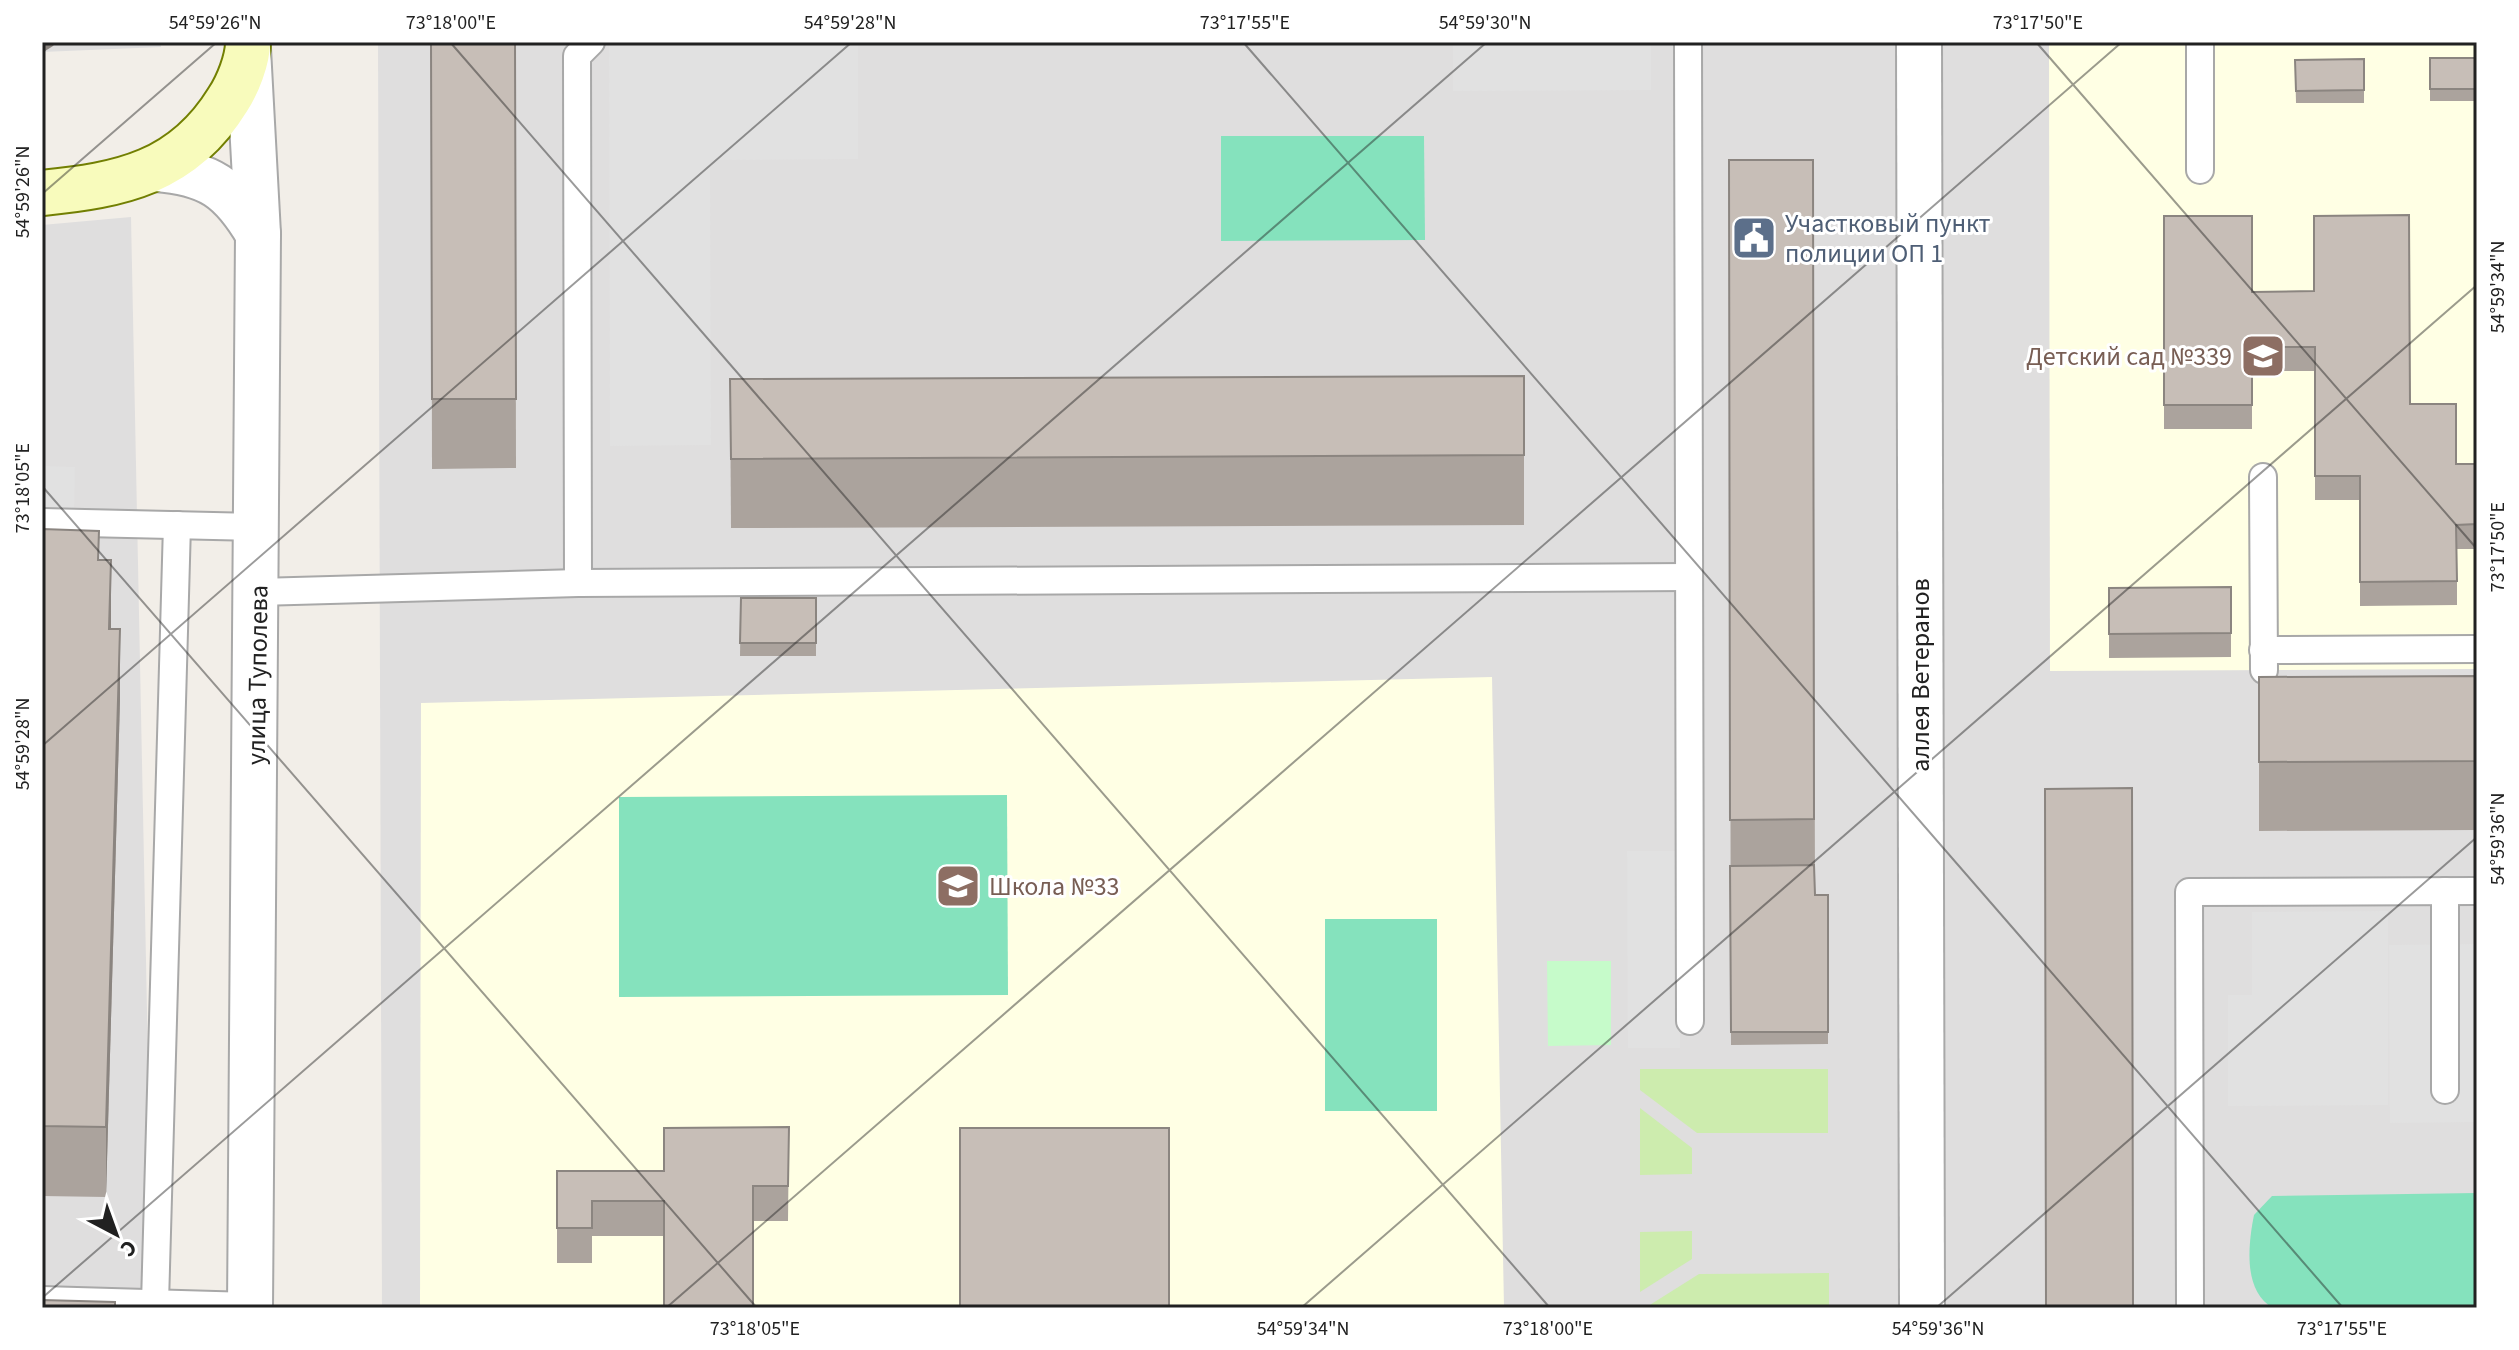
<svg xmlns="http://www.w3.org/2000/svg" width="2519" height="1350" viewBox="0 0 2519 1350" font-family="'Source Sans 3',sans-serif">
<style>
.residential{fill:#dfdede}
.education{fill:#ffffe4}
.grass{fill:#cdecae}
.park{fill:#c6fbca}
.pitch{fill:#85e2bd}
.parking{fill:#e1e1e1}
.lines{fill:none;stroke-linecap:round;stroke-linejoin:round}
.lane-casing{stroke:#a8a8a8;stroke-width:30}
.street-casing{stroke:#a8a8a8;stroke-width:48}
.secondary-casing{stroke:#727f02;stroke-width:48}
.lane{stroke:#fff;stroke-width:26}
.street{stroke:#fff;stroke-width:44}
.secondary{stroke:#f8fbbc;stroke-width:44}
.wall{fill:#aba39d}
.shaded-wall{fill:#8b8580}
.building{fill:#c7beb7;stroke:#8b8580;stroke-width:2}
.ticks{fill:none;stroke:#212121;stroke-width:2;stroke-opacity:0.45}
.labels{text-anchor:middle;stroke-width:6;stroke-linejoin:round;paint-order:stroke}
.service-label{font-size:26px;fill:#4e5e75;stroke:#fff;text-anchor:start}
.education-label{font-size:26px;fill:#785e54;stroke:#fff;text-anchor:end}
.street-label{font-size:26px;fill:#212121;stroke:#fff}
.neatline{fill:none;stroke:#212121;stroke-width:3}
.ticks-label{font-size:20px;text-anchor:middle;fill:#212121}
</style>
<rect width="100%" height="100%" fill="#f2eee8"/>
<g class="residential">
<polygon points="42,42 160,42 161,47 42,52"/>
<polygon points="378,42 2477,42 2477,1308 382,1308"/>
<polygon points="131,217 153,1308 42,1308 42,225"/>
</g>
<g class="education">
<polygon points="2477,42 2477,669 2050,671 2049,44"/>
<polygon points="1492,677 1504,1308 420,1308 421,703"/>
</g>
<g class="grass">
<polygon points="1640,1069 1828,1069 1828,1133 1697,1133 1640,1090"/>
<polygon points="1640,1108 1692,1148 1692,1174 1640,1175"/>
<polygon points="1692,1231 1692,1259 1640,1292 1640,1232"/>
<polygon points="1829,1273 1829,1308 1645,1308 1699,1274"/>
</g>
<polygon class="park" points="1547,961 1611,961 1611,1045 1548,1046"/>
<g class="pitch">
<polygon points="1221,136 1424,136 1425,240 1221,241"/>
<polygon points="1007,795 1008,995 619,997 619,797"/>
<rect x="1325" y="919" width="112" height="192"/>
<path d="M2477,1193V1308H2273C2243,1291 2248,1245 2254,1215L2272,1196Z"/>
</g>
<g class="parking">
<polygon points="609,42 858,42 858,159 710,160 711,445 610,446"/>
<polygon points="1453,42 1651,42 1651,90 1453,91"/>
<polygon points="42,466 75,467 74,508 42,507"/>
<polygon points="1627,851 1680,851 1680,1048 1628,1048"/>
<polygon points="2388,911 2388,1105 2228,1106 2228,995 2252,995 2252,912"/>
<polygon points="2477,944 2477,1122 2390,1123 2389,945"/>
</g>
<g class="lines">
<g class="lane-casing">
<g id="lane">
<polyline points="1688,42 1690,1021"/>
<polyline points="2200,42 2200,170"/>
<polyline points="2263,477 2264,670"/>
<polyline points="42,522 258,527"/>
<polyline points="578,583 577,56 591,42"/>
<polyline points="258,592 578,583 1689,577"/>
<polyline points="2263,650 2477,649"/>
<polyline points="2445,891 2445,1090"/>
<polyline points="42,1300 250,1306"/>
<polyline points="155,1303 177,525"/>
<polyline points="2190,1308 2189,892 2477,891"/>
</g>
</g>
<g class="street-casing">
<g id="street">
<polyline points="1919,42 1922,1308"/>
<polyline points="248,49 258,234 250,1308"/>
<path d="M156,169C209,173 231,188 258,234"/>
</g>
</g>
<g class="secondary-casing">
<path id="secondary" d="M42,193C121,185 183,173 228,100C238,85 248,60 248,42"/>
</g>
<use href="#lane" class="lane"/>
<use href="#street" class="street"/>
<use href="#secondary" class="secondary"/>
</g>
<g class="wall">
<polygon points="431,42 515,42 516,468 432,469"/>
<rect x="2430" y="58" width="47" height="43"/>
<polygon points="2364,59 2364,103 2296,103 2295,60"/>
<polygon points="1729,160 1813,160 1815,895 1828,895 1828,1044 1731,1045"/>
<polygon points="2164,216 2252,292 2410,404 2456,464 2477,464 2477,549 2457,549 2457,605 2360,606 2360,500 2315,500 2315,371 2252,371 2252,429 2164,429"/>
<polygon points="1524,376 1524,525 731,528 730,379"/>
<polygon points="42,529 99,560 111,629 120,699 106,1197 42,1196"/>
<polygon points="2231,587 2231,657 2109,658 2109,588"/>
<polygon points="741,598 816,598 816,656 740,656"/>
<polygon points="2477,676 2477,830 2259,831 2259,677"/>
<polygon points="789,1127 788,1221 753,1221 664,1236 592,1236 592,1263 557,1263 557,1171 664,1171"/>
</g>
<g class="shaded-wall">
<polygon points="42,42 56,42 53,46 42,53"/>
<polygon points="111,560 111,630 109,629"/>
<polygon points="120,629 120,699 106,1197 106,1127"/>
</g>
<g class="building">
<polygon points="431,42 515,42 516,399 432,399"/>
<rect x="2430" y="58" width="47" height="31"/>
<polygon points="2364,59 2364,90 2296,91 2295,60"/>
<polygon points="1729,160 1813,160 1814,819 1730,820"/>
<polygon points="2409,215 2410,404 2456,404 2456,464 2477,464 2477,524 2456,525 2457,581 2360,582 2360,476 2315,476 2315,347 2252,347 2252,405 2164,405 2164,216 2252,216 2252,292 2314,291 2314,216"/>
<polygon points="1524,376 1524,455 731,459 730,379"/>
<polygon points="42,529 99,531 98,560 111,560 109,629 120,629 106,1127 42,1126"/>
<polygon points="2231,587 2231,633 2109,634 2109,588"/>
<polygon points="741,598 816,598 816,643 740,643"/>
<polygon points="2477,676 2477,761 2259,762 2259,677"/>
<polygon points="2132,788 2133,1308 2046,1308 2045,789"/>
<polygon points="1814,865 1815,895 1828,895 1828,1032 1731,1032 1730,866"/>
<polygon points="789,1127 788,1186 753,1186 753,1308 664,1308 664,1201 592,1201 592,1228 557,1228 557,1171 664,1171 664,1128"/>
<rect x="960" y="1128" width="209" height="180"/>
<polygon points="42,1300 115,1302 115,1308 42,1308"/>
</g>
<path class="ticks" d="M450,42L1550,1308M1243,42L2343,1308M2036,42L2477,549M42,194L217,42M42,486L757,1308M42,746L852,42M42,1298L1487,42M666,1308L2122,42M1301,1308L2477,285M1936,1308L2477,837"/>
<defs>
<g id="civic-square" transform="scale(2.3)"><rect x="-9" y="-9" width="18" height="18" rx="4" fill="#5c6f8a" stroke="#fff"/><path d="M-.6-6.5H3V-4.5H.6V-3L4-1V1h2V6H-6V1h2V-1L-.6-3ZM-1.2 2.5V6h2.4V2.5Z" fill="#fff"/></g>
<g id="school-square" transform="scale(2.3)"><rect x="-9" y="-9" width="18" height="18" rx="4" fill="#8d6e63" stroke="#fff"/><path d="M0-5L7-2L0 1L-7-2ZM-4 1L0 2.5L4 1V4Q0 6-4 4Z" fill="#fff"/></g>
</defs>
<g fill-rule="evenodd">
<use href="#civic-square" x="1754" y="238"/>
<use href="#school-square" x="2263" y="356"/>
<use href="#school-square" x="958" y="886"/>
</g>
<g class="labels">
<g class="service-label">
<text x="1785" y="232">Участковый пункт<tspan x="1785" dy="30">полиции ОП 1</tspan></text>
</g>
<g class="education-label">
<text x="2232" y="365">Детский сад №339</text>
<text x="989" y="895" text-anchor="start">Школа №33</text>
</g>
<g class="street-label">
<text transform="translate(257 675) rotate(-89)" y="9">улица Туполева</text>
<text transform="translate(1920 675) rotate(-90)" y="9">аллея Ветеранов</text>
</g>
</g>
<rect width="2519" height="1350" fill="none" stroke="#ffffff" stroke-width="88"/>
<g transform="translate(116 1234) rotate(139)" stroke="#ffffff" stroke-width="6" paint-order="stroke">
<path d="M0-6L14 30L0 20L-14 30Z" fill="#212121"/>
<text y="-12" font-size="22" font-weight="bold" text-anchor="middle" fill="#212121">С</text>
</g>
<rect x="44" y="44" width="2431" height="1262" class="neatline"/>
<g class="ticks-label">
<text x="215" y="29">54°59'26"N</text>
<text x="451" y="29">73°18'00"E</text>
<text x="850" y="29">54°59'28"N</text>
<text x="1245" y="29">73°17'55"E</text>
<text x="1485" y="29">54°59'30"N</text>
<text x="2038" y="29">73°17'50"E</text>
<text transform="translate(22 192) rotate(-90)" y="7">54°59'26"N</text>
<text transform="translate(2497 287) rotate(-90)" y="7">54°59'34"N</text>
<text transform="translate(22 488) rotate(-90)" y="7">73°18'05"E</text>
<text transform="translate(2497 547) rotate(-90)" y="7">73°17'50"E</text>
<text transform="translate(22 744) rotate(-90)" y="7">54°59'28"N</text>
<text transform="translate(2497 839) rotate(-90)" y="7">54°59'36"N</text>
<text x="755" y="1335">73°18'05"E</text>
<text x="1303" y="1335">54°59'34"N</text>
<text x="1548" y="1335">73°18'00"E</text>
<text x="1938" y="1335">54°59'36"N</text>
<text x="2342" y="1335">73°17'55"E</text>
</g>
</svg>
